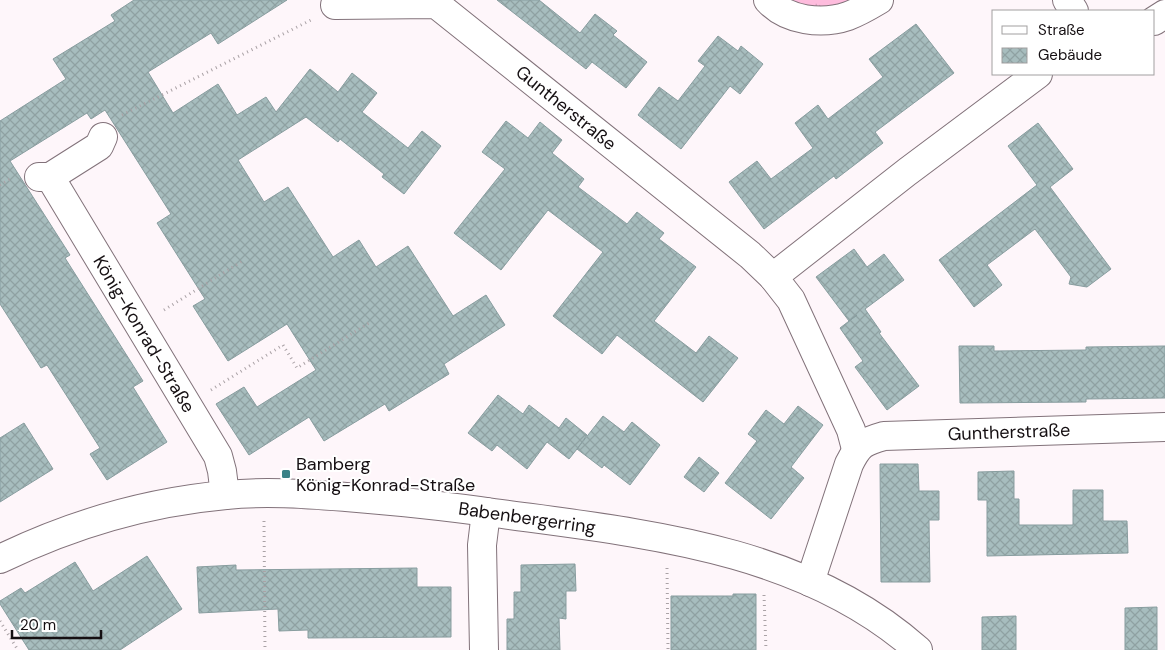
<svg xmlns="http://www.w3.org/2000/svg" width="1165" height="650" viewBox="0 0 1165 650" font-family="'DM Sans',sans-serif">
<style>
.park{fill:url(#park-tufts)}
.building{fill:url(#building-cross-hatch);stroke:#889d9f}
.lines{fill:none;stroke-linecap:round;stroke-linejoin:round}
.minor-casing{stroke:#82727a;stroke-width:30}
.path{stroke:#aaa2a6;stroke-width:3;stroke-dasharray:1 4;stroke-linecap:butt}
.minor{stroke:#fff;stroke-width:28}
.poi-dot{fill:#3a8287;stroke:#fff;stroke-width:2}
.labels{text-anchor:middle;stroke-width:4;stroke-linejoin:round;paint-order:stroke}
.street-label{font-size:18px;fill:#150f12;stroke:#fff}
.poi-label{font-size:18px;fill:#150f12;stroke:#fff;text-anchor:start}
</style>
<defs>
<pattern id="park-tufts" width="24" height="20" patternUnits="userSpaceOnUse" patternTransform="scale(1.25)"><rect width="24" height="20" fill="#febcdd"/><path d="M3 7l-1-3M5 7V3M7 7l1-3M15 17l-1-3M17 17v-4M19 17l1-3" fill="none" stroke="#d9a0bd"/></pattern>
<pattern id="building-cross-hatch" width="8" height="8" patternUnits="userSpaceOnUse" patternTransform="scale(1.25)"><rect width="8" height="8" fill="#a7bdbe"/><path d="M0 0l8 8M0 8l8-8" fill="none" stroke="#8fa1a2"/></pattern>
</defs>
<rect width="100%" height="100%" fill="#fef6fa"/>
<polygon class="park" points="784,0 859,0 826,12"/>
<g class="building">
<polygon points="134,0 287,0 218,44 211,33 148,72 173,113 218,84 237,115 266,97 276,112 310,69 338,92 352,73 377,93 362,112 408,148 422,131 441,146 404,194 382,177 384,174 340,139 338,142 306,117 238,160 264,202 288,187 333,257 359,240 376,267 408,246 453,316 486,295 505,325 444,364 449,374 389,411 385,404 324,441 309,417 249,455 216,404 244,387 257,407 316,370 287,324 228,361 193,306 205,299 157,223 171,214 105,110 91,119 87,113 10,161 70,255 65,258 143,381 133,387 167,442 107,480 90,454 100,448 47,365 41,368 0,304 0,121 66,79 53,59 115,21 111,15"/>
<polygon points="497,0 539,0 580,33 595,14 617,31 613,35 647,62 626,88 592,62 586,69"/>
<polygon points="916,24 954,73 875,132 883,143 836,179 834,176 764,229 729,182 757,161 771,179 813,148 795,123 818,105 828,119 883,77 869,59"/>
<polygon points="718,36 738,51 741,46 763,64 740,94 730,86 681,149 638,115 659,87 678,101 705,66 698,61"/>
<polygon points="506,121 528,138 540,122 562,140 552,153 584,179 578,187 627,224 637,212 664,233 659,239 696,267 654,321 696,353 709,336 738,358 703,402 617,335 602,354 553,316 603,252 548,210 501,270 454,233 505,169 482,152"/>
<polygon points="1038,123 1073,169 1050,187 1111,269 1087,287 1069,284 1071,277 1035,229 987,265 1002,285 974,307 939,260 1037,185 1008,146"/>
<polygon points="854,249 867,267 884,254 904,280 865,309 881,332 879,333 919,386 887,410 855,367 863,361 840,328 857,315 849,321 816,277"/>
<polygon points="959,346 994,346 994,351 1086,350 1086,347 1165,346 1165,398 1086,399 1086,402 960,403"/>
<polygon points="498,395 523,414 529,405 559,428 566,418 587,435 577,449 603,416 624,432 632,422 660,445 630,485 604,465 602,468 577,449 569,459 547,442 527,469 497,445 492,451 468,433"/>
<polygon points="798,406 823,425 791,467 804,478 771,519 725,483 757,441 748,434 766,410 784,424"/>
<polygon points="24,423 53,469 0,502 0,438"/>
<polygon points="699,457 719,473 704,492 684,477"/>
<polygon points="880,464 918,464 919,491 939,491 939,520 929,520 930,582 881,582"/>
<polygon points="1014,471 1014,499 1019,499 1019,525 1073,525 1073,490 1103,490 1103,521 1127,521 1128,553 987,556 987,500 978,500 978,472"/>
<polygon points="147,556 182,609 120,650 29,650 0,604 0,601 21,588 25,593 75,562 93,591"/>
<polygon points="575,564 576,591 566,591 566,619 559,618 560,650 507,650 507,619 514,619 514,592 521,592 521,565"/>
<polygon points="236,565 236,570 417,568 417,587 451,587 451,637 308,638 308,630 279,631 278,609 199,613 197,567"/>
<polygon points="733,594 756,594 756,650 671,650 671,596 733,596"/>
<polygon points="1157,607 1157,650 1125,650 1125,608"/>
<polygon points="1016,616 1016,650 982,650 982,617"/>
</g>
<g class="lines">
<g class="minor-casing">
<g id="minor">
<path d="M768,0C787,21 822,25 848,16C859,12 869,6 879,0"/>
<polyline points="1067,0 1074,11"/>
<polyline points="335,5 436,4 750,255 773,277 791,300 851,430 856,449"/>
<polyline points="1154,21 1165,14"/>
<polyline points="39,177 50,177 218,456 222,471 225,495"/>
<polyline points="50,177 99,146 103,137"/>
<polyline points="773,277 907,172 1038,74"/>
<path d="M0,559C70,525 148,502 226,495C266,491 305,494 346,497C396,501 445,506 494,513C640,533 803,547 918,650"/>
<path d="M810,582L849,464C859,444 863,442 884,436L1165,427"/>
<polyline points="484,650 482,545 486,512"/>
</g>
</g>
<g class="path">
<polyline points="122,115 311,20"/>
<polyline points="0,185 10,179"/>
<polyline points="164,310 244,260"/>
<polyline points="211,390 283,345 297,368 369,323"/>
<polyline points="264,521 265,650"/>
<polyline points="667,568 668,650"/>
<polyline points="764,595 766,650"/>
<polyline points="0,621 18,650"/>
</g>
<use href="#minor" class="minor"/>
</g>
<rect class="poi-dot" x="281" y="469" width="10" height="10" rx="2.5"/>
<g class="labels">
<g class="street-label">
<text transform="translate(566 108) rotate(39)" y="6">Guntherstraße</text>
<text transform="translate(144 334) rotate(59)" y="6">König-Konrad-Straße</text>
<text transform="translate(1009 432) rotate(-2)" y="6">Guntherstraße</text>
<text transform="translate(527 518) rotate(8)" y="6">Babenbergerring</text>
</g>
<g class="poi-label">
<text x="296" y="470">Bamberg<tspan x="296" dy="21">König-Konrad-Straße</tspan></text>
</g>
</g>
<rect x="992" y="10" width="162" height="65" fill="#ffffff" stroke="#a19fa0"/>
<rect x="1002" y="26" width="25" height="8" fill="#ffffff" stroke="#a19fa0"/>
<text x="1038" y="35" font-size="15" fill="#150f12">Straße</text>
<rect x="1002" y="48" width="25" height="15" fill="url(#building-cross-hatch)" stroke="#a19fa0"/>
<text x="1038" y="60" font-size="15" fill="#150f12">Gebäude</text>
<path d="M12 630v8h89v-8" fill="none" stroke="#150f12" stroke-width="2.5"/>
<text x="20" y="630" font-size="15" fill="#150f12" stroke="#ffffff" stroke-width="4" paint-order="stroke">20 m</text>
</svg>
